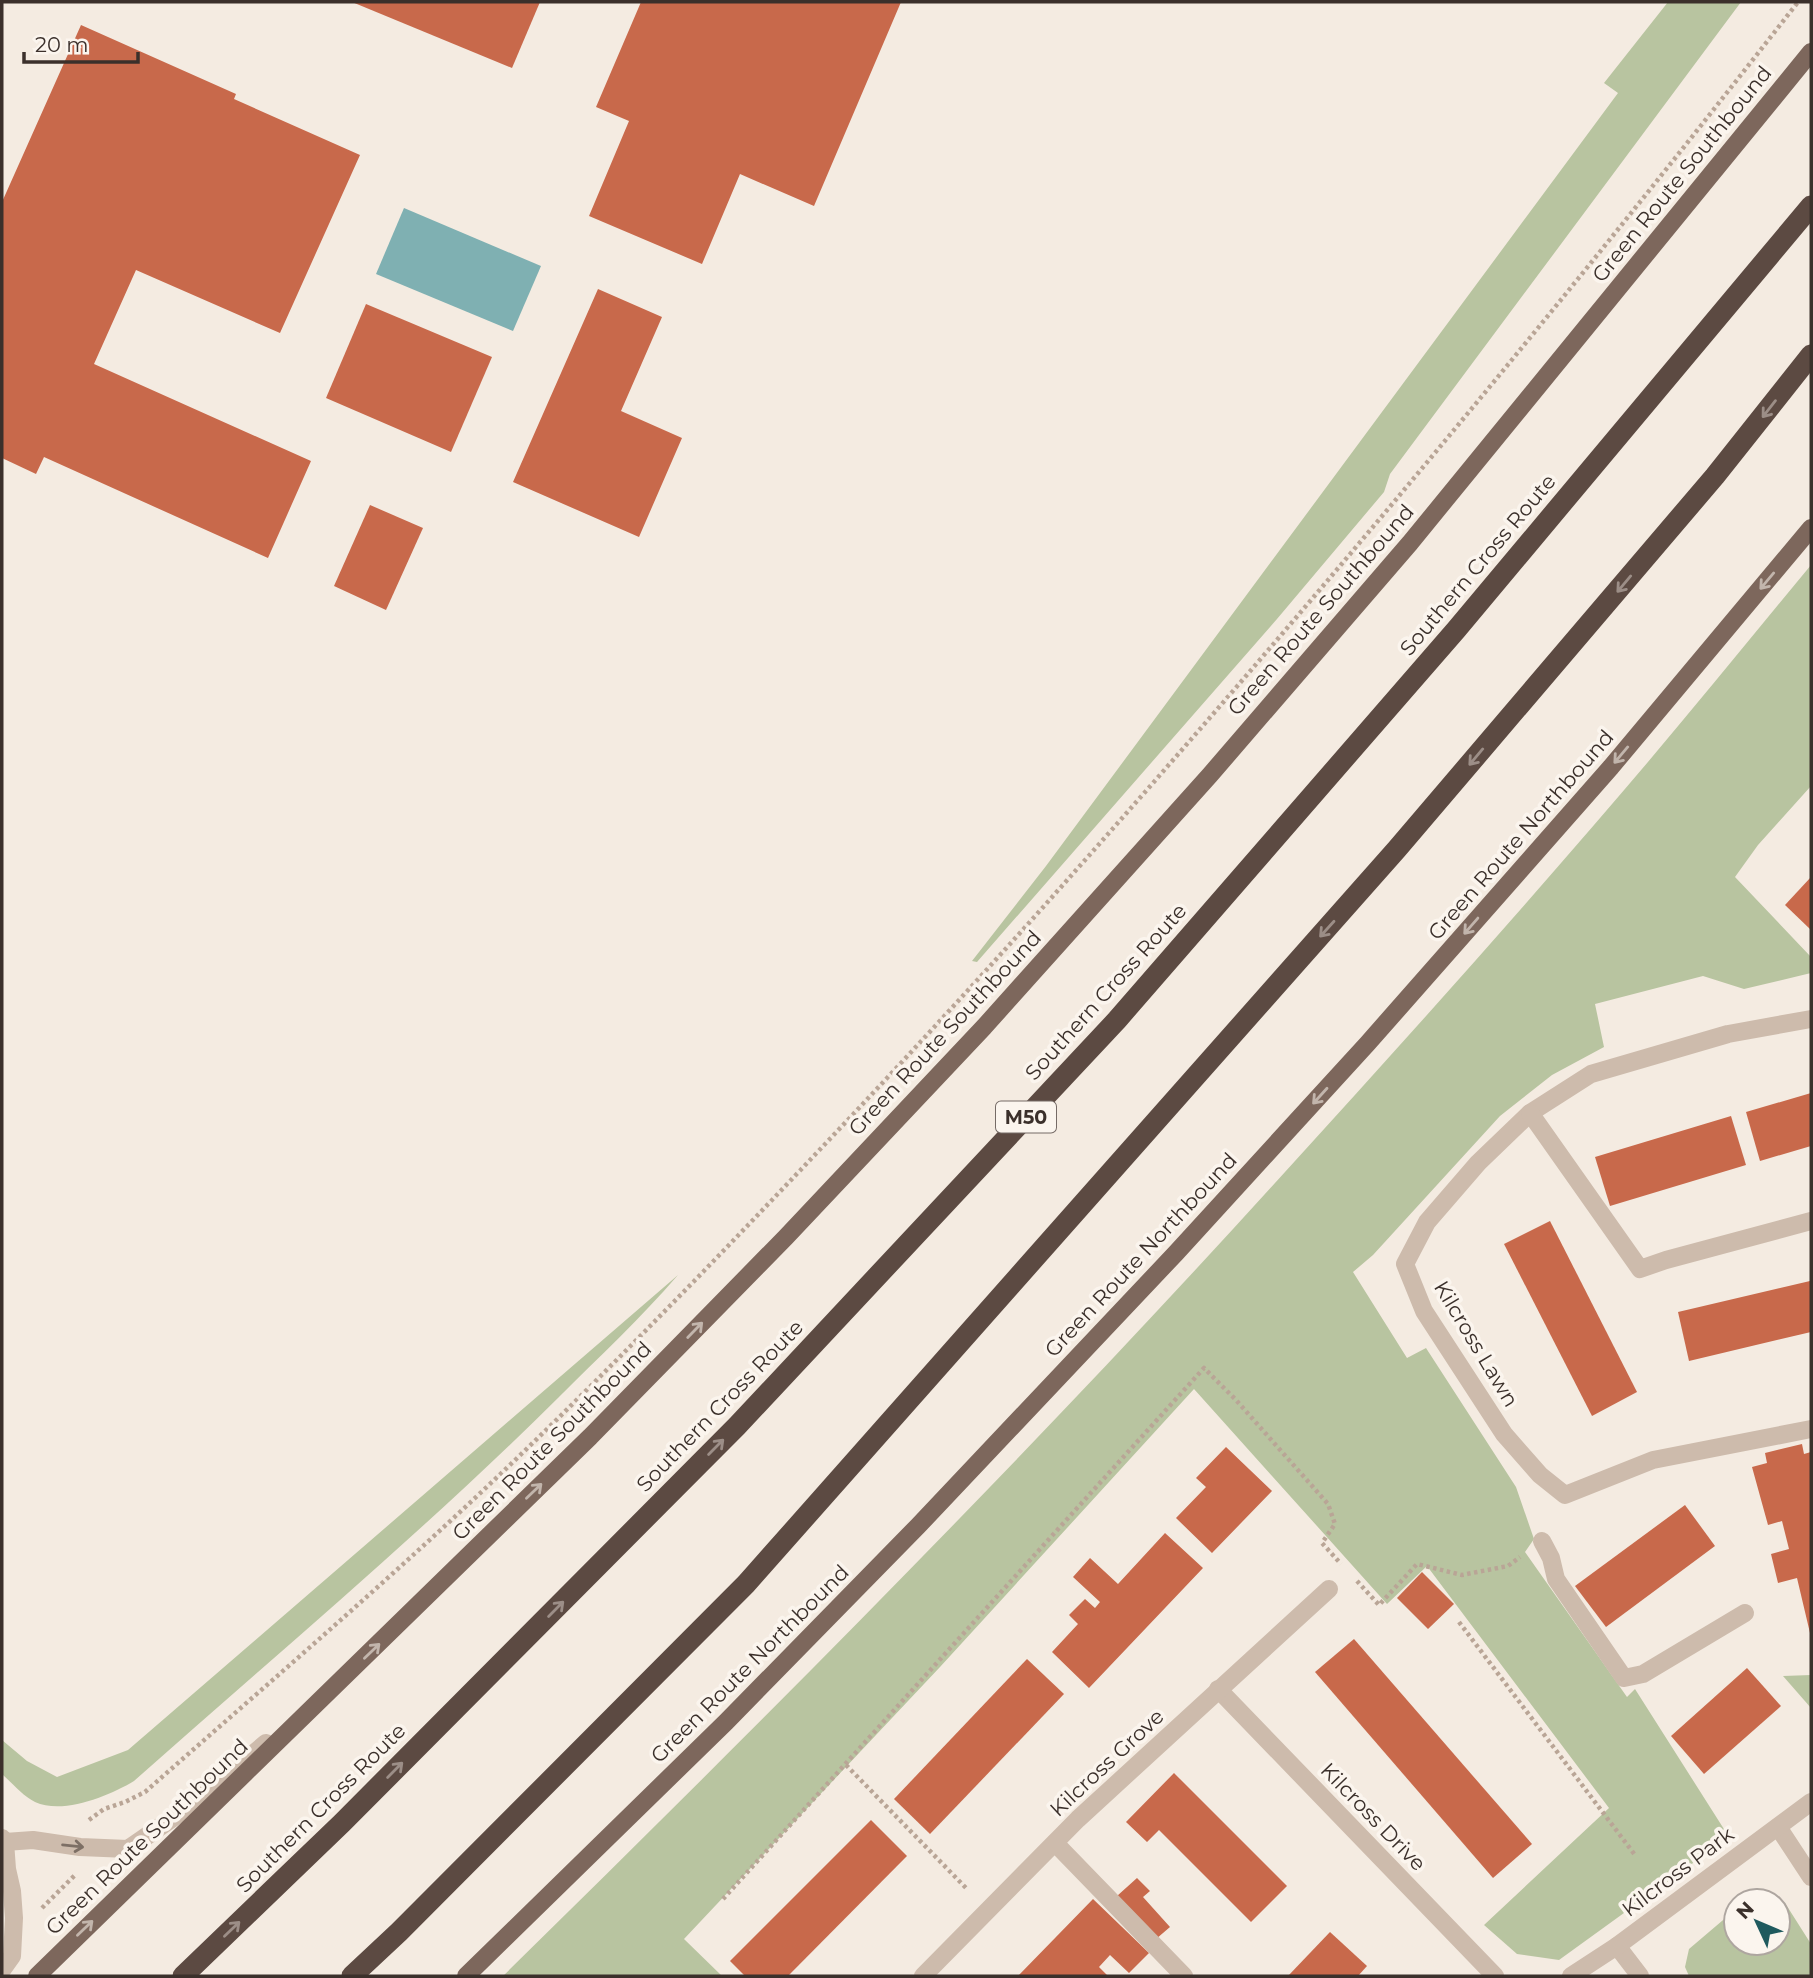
<svg xmlns="http://www.w3.org/2000/svg" width="1813" height="1978" viewBox="0 0 1813 1978" font-family="Montserrat,sans-serif">
<style>
.green{fill:#b8c4a0}
.water{fill:#7fb0b2}
.building{fill:#c8694b}
.lines{fill:none;stroke-linecap:round;stroke-linejoin:round}
.path{stroke:#b9a596;stroke-width:4.5;stroke-dasharray:3.5 3.5;stroke-linecap:butt}
.minor{stroke:#cdbbac;stroke-width:18}
.major{stroke:#7d675c;stroke-width:18}
.highway{stroke:#5c4a42;stroke-width:21}
.oneway{stroke:#9c8e87}
.oneway2{stroke:#c2b5ac}
.oneway3{stroke:#7d6f65}
.labels{text-anchor:middle;stroke-width:7;stroke-linejoin:round;paint-order:stroke}
.shield{fill:#fbf5ee;stroke:#756b66;stroke-width:2}
.shield-label{font-size:19px;font-weight:bold;fill:#3b302b}
.street-label{font-size:21px;fill:#3b302b;stroke:#fbf5ee}
</style>
<rect width="100%" height="100%" fill="#f4ebe1"/>
<g class="green">
<polygon points="1668,2 1741,2 1390,474 1384,492 1277,619 977,962 972,961 1046,866 1618,93 1604,83"/>
<path d="M1811,565V786L1758,845L1735,877L1811,957V973L1744,989L1703,976L1595,1004L1604,1047L1552,1075L1500,1116L1373,1255L1353,1272L1407,1358L1426,1348L1516,1487L1534,1539L1525,1552L1627,1697L1635,1689L1729,1837L1559,1960L1517,1954L1484,1925L1609,1808L1427,1566L1387,1604L1194,1389L940,1667L684,1939L722,1976H503C770,1714 1034,1449 1285,1172C1390,1057 1493,942 1594,825C1668,740 1739,652 1811,565Z"/>
<path d="M678,1275C641,1318 599,1357 559,1397C423,1532 277,1654 134,1781C109,1796 63,1815 35,1802C23,1796 12,1783 2,1774V1740L27,1761L57,1777L128,1750Z"/>
<polygon points="1811,1675 1811,1708 1783,1676"/>
<polygon points="1769,1894 1785,1903 1811,1944 1811,1976 1689,1976 1685,1967 1689,1949 1736,1909 1736,1943 1778,1943 1778,1901 1745,1901 1751,1896"/>
</g>
<polygon class="water" points="404,208 541,266 513,331 376,274"/>
<g class="building">
<polygon points="352,2 540,2 512,68"/>
<polygon points="641,2 901,2 814,206 740,174 702,264 589,216 629,121 596,107"/>
<polygon points="81,25 236,94 234,99 360,155 280,333 136,270 94,364 311,461 268,558 44,457 36,474 2,458 2,202"/>
<polygon points="598,289 662,317 621,411 682,438 639,537 513,482"/>
<polygon points="366,304 492,357 451,452 326,398"/>
<polygon points="370,505 423,528 386,610 334,586"/>
<polygon points="1811,877 1811,930 1785,905"/>
<polygon points="1811,1093 1811,1146 1760,1161 1746,1112"/>
<polygon points="1731,1116 1746,1165 1610,1206 1595,1157"/>
<polygon points="1550,1221 1637,1392 1592,1416 1504,1244"/>
<polygon points="1810,1281 1811,1332 1689,1361 1678,1312"/>
<polygon points="1802,1444 1804,1454 1811,1452 1810,1633 1797,1578 1778,1583 1771,1554 1789,1549 1782,1521 1768,1525 1752,1467 1767,1463 1765,1453"/>
<polygon points="1226,1447 1272,1491 1212,1553 1176,1518 1206,1487 1196,1478"/>
<polygon points="1685,1505 1715,1546 1606,1627 1575,1586"/>
<polygon points="1165,1533 1203,1568 1089,1688 1052,1652 1078,1624 1069,1615 1085,1599 1095,1608 1100,1602 1073,1577 1090,1558 1118,1584"/>
<polygon points="1422,1572 1454,1604 1428,1629 1397,1598"/>
<polygon points="1354,1639 1532,1844 1493,1878 1315,1672"/>
<polygon points="1027,1659 1064,1694 930,1834 894,1799"/>
<polygon points="1747,1668 1781,1706 1704,1774 1671,1736"/>
<polygon points="1174,1773 1287,1886 1251,1922 1159,1830 1147,1842 1126,1822"/>
<polygon points="871,1820 907,1856 788,1976 745,1976 730,1961"/>
<polygon points="1137,1878 1150,1891 1143,1897 1170,1927 1156,1939 1117,1896"/>
<polygon points="1093,1899 1149,1953 1129,1973 1110,1955 1099,1967 1108,1976 1018,1976"/>
<polygon points="1330,1932 1367,1966 1358,1976 1288,1976"/>
</g>
<g class="lines">
<g class="path">
<polyline points="1357,1581 1379,1605 1417,1564 1462,1575 1508,1566 1520,1557"/>
<polyline points="1459,1622 1635,1855"/>
<polyline points="846,1765 968,1890"/>
<path d="M89,1820L104,1809L125,1802L145,1792C255,1695 367,1599 475,1498C552,1426 627,1350 701,1274C812,1159 921,1043 1028,924C1295,626 1552,318 1798,2"/>
<polyline points="723,1899 1204,1368 1236,1400 1328,1504 1335,1524 1322,1543 1341,1564"/>
<polyline points="42,1908 75,1875"/>
</g>
<g class="minor">
<polyline points="1811,1019 1728,1034 1591,1074 1530,1113 1478,1163 1427,1222 1405,1264 1424,1311 1504,1434 1540,1475 1565,1495 1653,1460 1811,1429"/>
<polyline points="1530,1113 1640,1269 1666,1260 1811,1221"/>
<polyline points="1542,1541 1551,1558 1556,1579 1624,1678 1643,1674 1745,1613"/>
<polyline points="1218,1689 1495,1976"/>
<polyline points="1778,1827 1811,1877"/>
<polyline points="2,1838 5,1842 7,1869 12,1891 14,1918 12,1956 2,1970"/>
<polyline points="5,1842 33,1840 80,1847 128,1849 193,1804 266,1743"/>
<polyline points="1055,1843 1184,1976"/>
<polyline points="1617,1946 1640,1976"/>
<polyline points="923,1976 1078,1819 1329,1589"/>
<polyline points="1571,1976 1617,1946 1811,1802"/>
</g>
<g class="major">
<polyline points="37,1976 590,1437 786,1237 984,1027 1210,775 1410,543 1811,52"/>
<polyline points="466,1976 726,1722 918,1526 1176,1253 1368,1043 1611,767 1811,528"/>
</g>
<g class="highway">
<polyline points="183,1976 342,1823 737,1426 1117,1020 1456,630 1811,206"/>
<polyline points="352,1976 399,1932 746,1584 1397,849 1715,476 1811,355"/>
</g>
</g>
<defs><path id="oneway-shaft" d="M-6 0H5M1.5-3L5.5 0L1.5 3" fill="none" stroke-width="1.6" stroke-linecap="round" stroke-linejoin="round" transform="scale(1.75)"/></defs>
<g class="oneway">
<use href="#oneway-shaft" transform="translate(1769 409) rotate(128)"/>
<use href="#oneway-shaft" transform="translate(1624 584) rotate(130)"/>
<use href="#oneway-shaft" transform="translate(1476 757) rotate(130)"/>
<use href="#oneway-shaft" transform="translate(1327 929) rotate(132)"/>
<use href="#oneway-shaft" transform="translate(716 1447) rotate(-45)"/>
<use href="#oneway-shaft" transform="translate(556 1609) rotate(-45)"/>
<use href="#oneway-shaft" transform="translate(395 1770) rotate(-45)"/>
<use href="#oneway-shaft" transform="translate(232 1929) rotate(-44)"/>
</g>
<g class="oneway2">
<use href="#oneway-shaft" transform="translate(1767 581) rotate(130)"/>
<use href="#oneway-shaft" transform="translate(1621 755) rotate(130)"/>
<use href="#oneway-shaft" transform="translate(1471 926) rotate(131)"/>
<use href="#oneway-shaft" transform="translate(1320 1096) rotate(132)"/>
<use href="#oneway-shaft" transform="translate(695 1330) rotate(-46)"/>
<use href="#oneway-shaft" transform="translate(534 1491) rotate(-44)"/>
<use href="#oneway-shaft" transform="translate(372 1651) rotate(-44)"/>
<use href="#oneway-shaft" transform="translate(85 1928) rotate(-44)"/>
</g>
<use class="oneway3" href="#oneway-shaft" transform="translate(73 1846) rotate(6)"/>
<g class="labels">
<rect class="shield" x="996" y="1101.5" width="60" height="31" rx="5"/>
<g class="shield-label">
<text x="1026" y="1124">M50</text>
</g>
<g class="street-label">
<text transform="translate(1682 174) rotate(-51)" y="7">Green Route Southbound</text>
<text transform="translate(1478 565) rotate(-50)" y="7">Southern Cross Route</text>
<text transform="translate(1321 610) rotate(-49)" y="7">Green Route Southbound</text>
<text transform="translate(1521 835) rotate(-49)" y="7">Green Route Northbound</text>
<text transform="translate(1106 992) rotate(-48)" y="7">Southern Cross Route</text>
<text transform="translate(945 1033) rotate(-47)" y="7">Green Route Southbound</text>
<text transform="translate(1141 1255) rotate(-47)" y="7">Green Route Northbound</text>
<text transform="translate(1476 1344) rotate(59)" y="7">Kilcross Lawn</text>
<text transform="translate(720 1406) rotate(-46)" y="7">Southern Cross Route</text>
<text transform="translate(552 1441) rotate(-45)" y="7">Green Route Southbound</text>
<text transform="translate(750 1664) rotate(-45)" y="7">Green Route Northbound</text>
<text transform="translate(1107 1763) rotate(-43)" y="7">Kilcross Grove</text>
<text transform="translate(321 1808) rotate(-45)" y="7">Southern Cross Route</text>
<text transform="translate(1373 1817) rotate(46)" y="7">Kilcross Drive</text>
<text transform="translate(147 1837) rotate(-44)" y="7">Green Route Southbound</text>
<text transform="translate(1678 1872) rotate(-37)" y="7">Kilcross Park</text>
</g>
</g>
<rect width="1813" height="1978" fill="none" stroke="#3b302b" stroke-width="7"/>
<g transform="translate(1757 1922) rotate(314)"><circle r="33" fill="#fbf5ee" stroke="#aea6a0" stroke-width="2"/>
<path d="M0-5L12 26L0 18L-12 26Z" fill="#1f5a5e"/>
<text y="-10" font-size="19" font-weight="bold" text-anchor="middle" fill="#3b302b">N</text>
</g>
<path d="M24 52v10h114v-10" fill="none" stroke="#3b302b" stroke-width="3.5"/>
<text x="35" y="52" font-size="21" fill="#3b302b" stroke="#fbf5ee" stroke-width="5" paint-order="stroke">20 m</text>
</svg>
